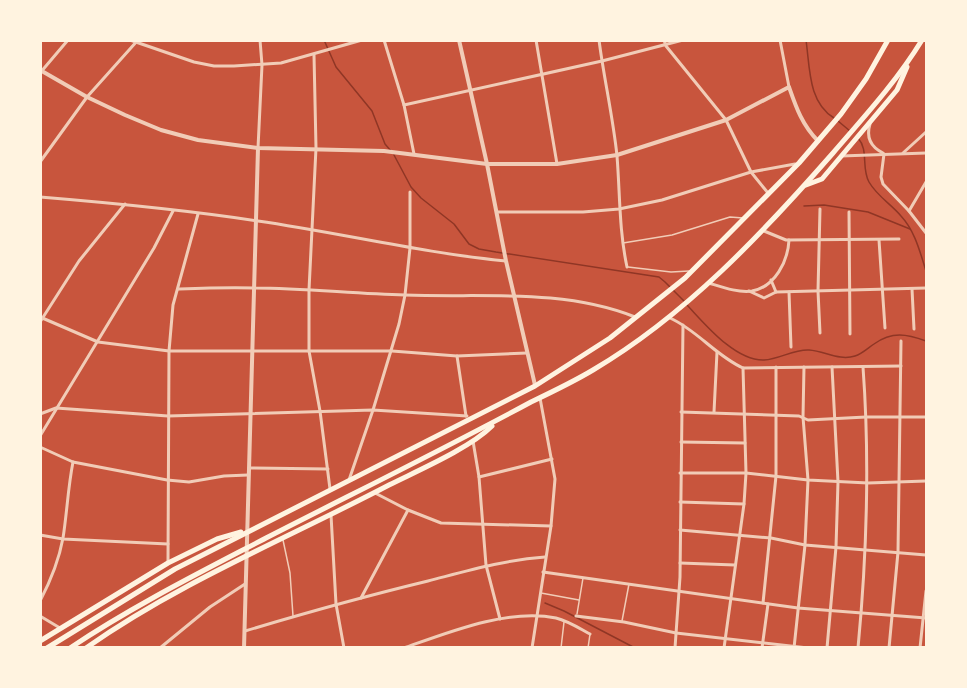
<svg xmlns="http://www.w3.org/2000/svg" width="967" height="688" viewBox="0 0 967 688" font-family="Cabin,sans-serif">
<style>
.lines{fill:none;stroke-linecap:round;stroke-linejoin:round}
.stream{stroke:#8f3625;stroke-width:1.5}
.service{stroke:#f1ccb7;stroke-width:1.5}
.minor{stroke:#f1ccb7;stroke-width:3}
.tertiary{stroke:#f1ccb7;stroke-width:4}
.trunk{stroke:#fff3e0;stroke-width:5}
</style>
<rect width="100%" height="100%" fill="#c8553d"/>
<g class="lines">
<g class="stream">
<polyline points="324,40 336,67 372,111 385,144 391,151"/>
<path d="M806,40C810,68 808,102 834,118"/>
<polyline points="838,121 850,131"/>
<path d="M858,138C869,150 861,168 869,182C877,196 891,204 901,216C915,231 920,252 926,271"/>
<polyline points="394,155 411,187 421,198 454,224 469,244 479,249 496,252 659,277 665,282 684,301"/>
<polyline points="804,206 824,205 868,212 910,229"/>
<path d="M687,305C705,324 735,361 764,360C780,359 794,349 809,350C825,351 839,361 855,356C862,354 868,348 874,344C892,331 907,334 926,341"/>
<polyline points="545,603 564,611 635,648"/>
</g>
<g class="service">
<polyline points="623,243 672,235 730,217 743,218"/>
<polyline points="628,267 671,272 689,271"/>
<polyline points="283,540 290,573 293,616"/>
<polyline points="541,593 579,600"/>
<polyline points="577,614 583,578"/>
<polyline points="622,621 629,584"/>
<polyline points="561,648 564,622"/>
<polyline points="588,648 590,634"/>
</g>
<g class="minor">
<polyline points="130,40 194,62 214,66 234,66 281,63 362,40"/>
<polyline points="384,40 404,105 414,154"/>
<polyline points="536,40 557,164"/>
<path d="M599,40C604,79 613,117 617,156C620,193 619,230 627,267"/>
<polyline points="664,40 666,46 726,120 751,172 768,193"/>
<polyline points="780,40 789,87"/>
<polyline points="314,55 316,148 309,290 309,351 320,411 330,489"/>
<polyline points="40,73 68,40"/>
<polyline points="404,105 602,61 683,40"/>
<path d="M870,124C866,137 871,147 883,153"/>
<polyline points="258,148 262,65 260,40"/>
<polyline points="903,153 926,132"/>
<polyline points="884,154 881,177 883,184 909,211 926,233"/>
<polyline points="841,156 926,153"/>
<polyline points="40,162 87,97 138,40"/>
<path d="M40,197C113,203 186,210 258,221C341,233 423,253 506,261"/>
<polyline points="820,209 818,291 820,333"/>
<polyline points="909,211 926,182"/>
<polyline points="497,212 583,212 619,209 662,200 751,172 795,164"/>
<polyline points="849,212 850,334"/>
<polyline points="764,231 786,240 899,239"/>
<polyline points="879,240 885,328"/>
<polyline points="771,280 776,292"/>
<path d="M709,283C722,287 738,293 752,291C775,287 788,261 789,240"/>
<path d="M178,289C204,288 229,287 255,288C305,288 355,294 405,295C482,298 562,288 635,317"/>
<polyline points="912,289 914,329"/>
<polyline points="749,291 764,298 776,292 926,288"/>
<polyline points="789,292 791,347"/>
<polyline points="40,317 98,342 169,351 392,351 457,356 527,353"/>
<path d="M670,318C697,330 716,356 743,368L901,366"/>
<polyline points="40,322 79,261 125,204"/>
<polyline points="457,356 466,416"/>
<polyline points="681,412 799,416 808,420 866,417 926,417"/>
<polyline points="714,412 717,352"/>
<polyline points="40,414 56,408 168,416 373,410 467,416"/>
<polyline points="40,436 154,248 173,211"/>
<polyline points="473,441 479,477 486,565 500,619"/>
<polyline points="681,442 745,443"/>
<polyline points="40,447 73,462 167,480 189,482 224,476 248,475"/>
<polyline points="249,468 328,469"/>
<polyline points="680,473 746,473 808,480 868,483 926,481"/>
<polyline points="479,477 552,459"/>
<polyline points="349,480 373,410 399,324 405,295 410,248 410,192"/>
<polyline points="375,493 408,510 441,523 551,526"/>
<polyline points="680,502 744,504"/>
<polyline points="331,515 336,604 344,648"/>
<polyline points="680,530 771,538 805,545 926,555"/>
<polyline points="40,535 63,539 168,544"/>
<polyline points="168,562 169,351 173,305 198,214"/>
<polyline points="680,563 735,565"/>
<polyline points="543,572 798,608 926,618"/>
<polyline points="361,598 408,510"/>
<path d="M40,601C50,582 59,560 63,538C67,513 68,487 73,462"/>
<polyline points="763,603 776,476 776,367"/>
<polyline points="40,616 60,628"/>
<polyline points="576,616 624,622 676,633 808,648"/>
<path d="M245,631C305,613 366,596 428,581C467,571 504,560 545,557"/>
<polyline points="160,648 210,607 245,584"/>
<path d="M404,648C449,632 509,608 556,618C568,621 579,628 590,634"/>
<polyline points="532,648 551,526 555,479 540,398"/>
<polyline points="675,648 680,577 683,325"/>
<polyline points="724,648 744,504 746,473 743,368"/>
<polyline points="762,648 768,604"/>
<polyline points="794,648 805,545 808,480 803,417 804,367"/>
<polyline points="827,648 836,547 838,482 832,367"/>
<path d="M858,648C867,553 870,462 863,367"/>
<polyline points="889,648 898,552 901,341"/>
<polyline points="920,648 926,591"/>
</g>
<g class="tertiary">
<polyline points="459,40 487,164 506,261 535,385"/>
<path d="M40,70L87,97L125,115L161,130L198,140L258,148L384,151L487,164H557L617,155L726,120L789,87C796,107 802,125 818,141"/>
<polyline points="244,648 258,148"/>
</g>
<g class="trunk">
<polyline points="806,185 822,179 897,90 907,67"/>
<polyline points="40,641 168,563 217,539 241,532"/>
<polyline points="47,648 175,569 535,386 610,338 685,278 799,163 841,114 866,79 888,40"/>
<path d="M70,648C133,606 199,573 266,538C354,493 444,449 531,402C552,392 573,382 593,370C686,315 762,234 833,153C864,117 897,81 922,40"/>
<path d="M86,648C180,582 288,538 389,485C419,470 470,448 492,426"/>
</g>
</g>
<rect width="967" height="688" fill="none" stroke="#fff3e0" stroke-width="84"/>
</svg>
